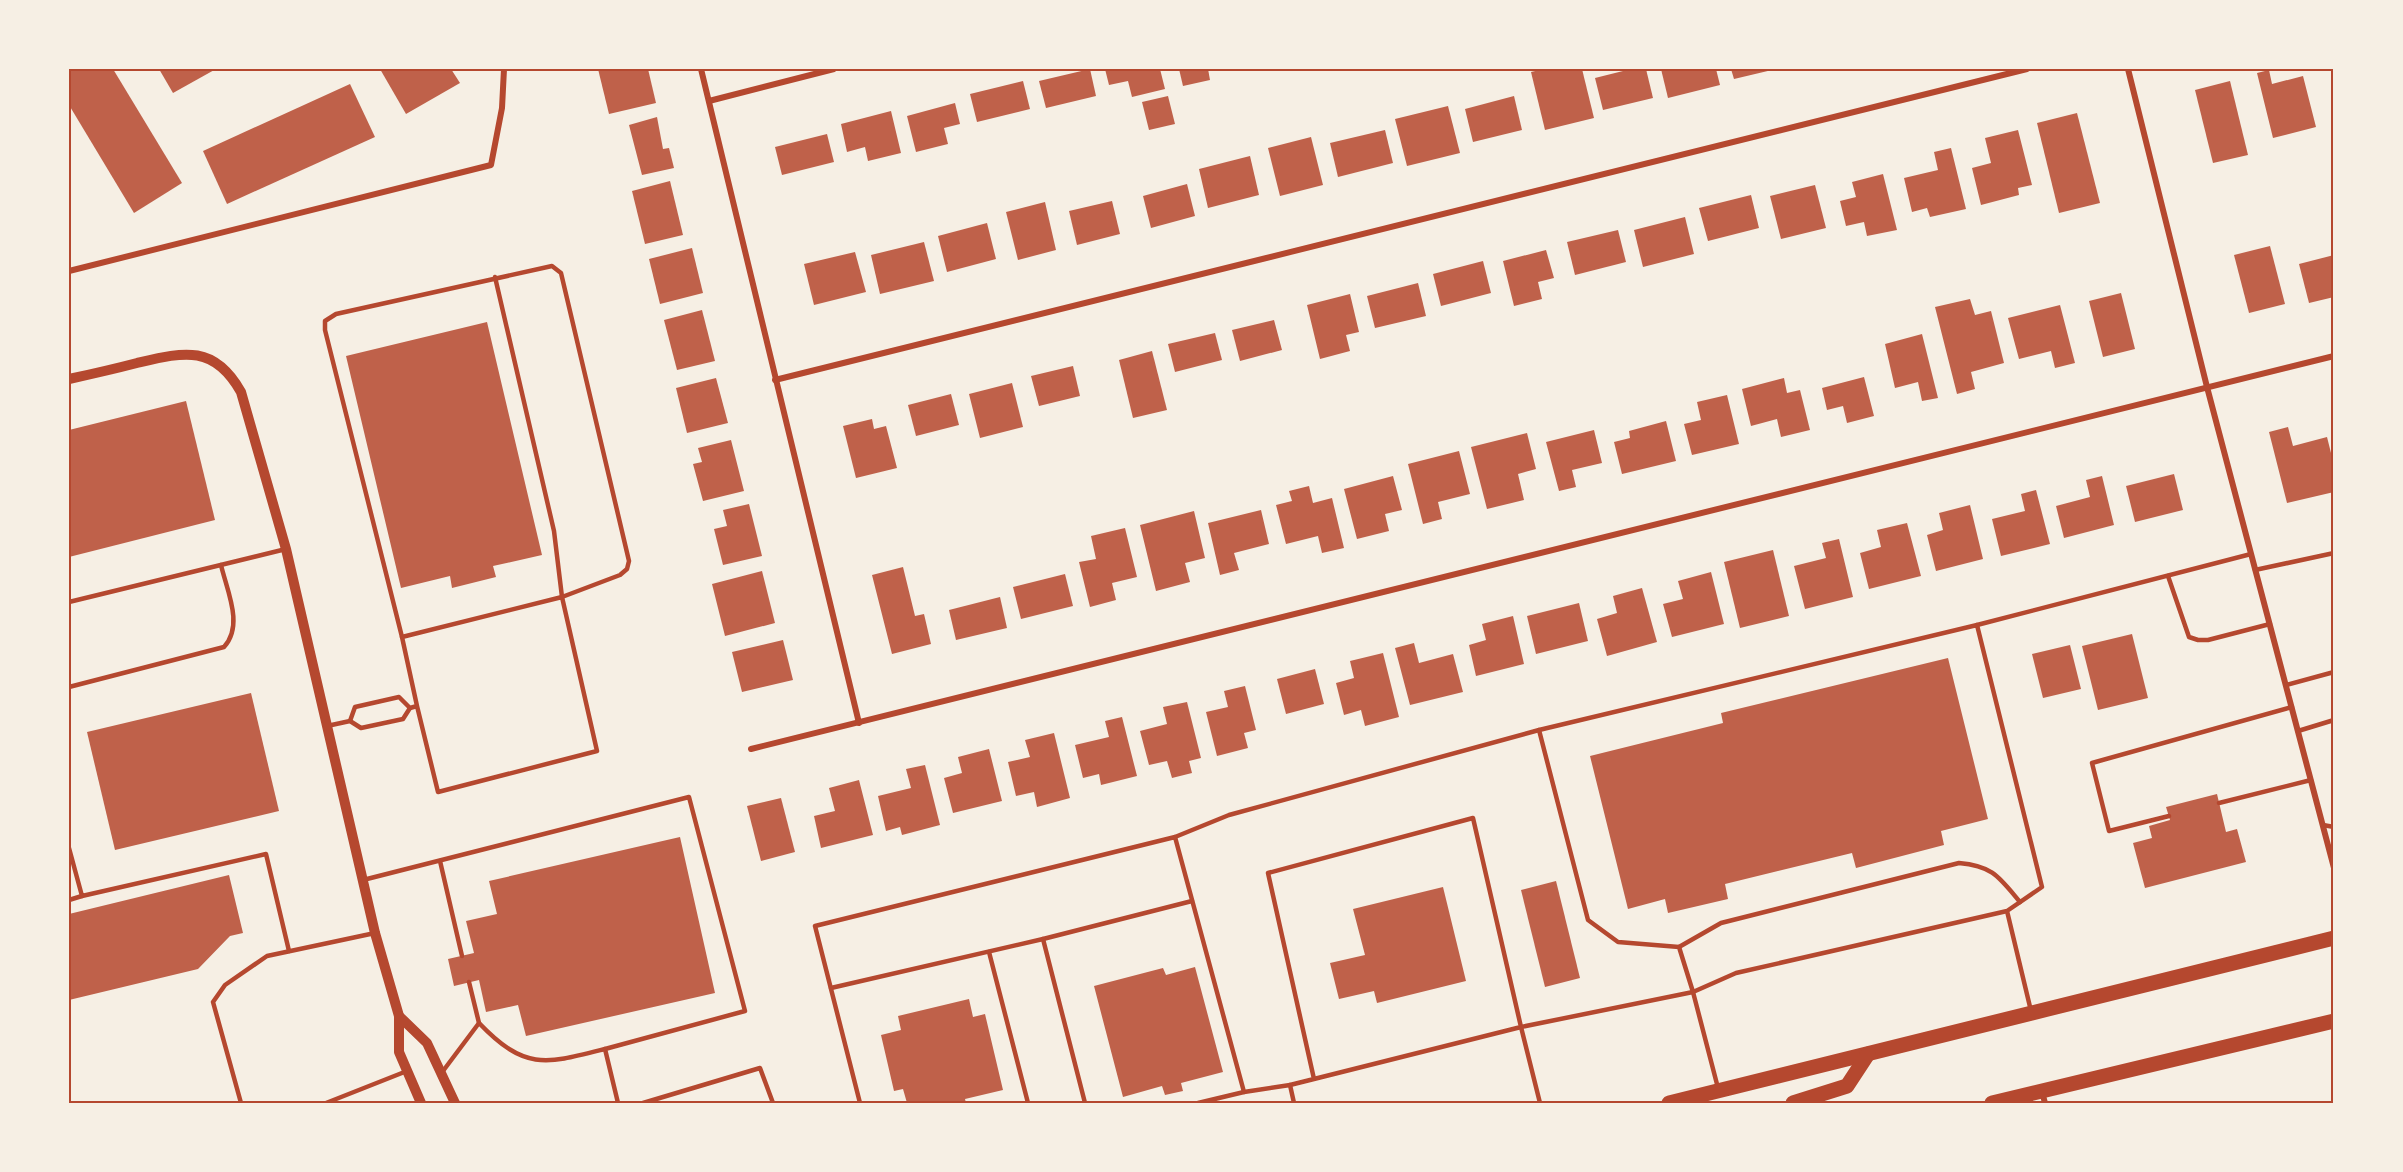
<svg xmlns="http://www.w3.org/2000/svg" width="2403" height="1172" viewBox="0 0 2403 1172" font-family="'Fira Sans',sans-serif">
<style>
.building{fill:#bf614a}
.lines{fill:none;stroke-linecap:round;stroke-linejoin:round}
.service{stroke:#b5482f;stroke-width:4.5}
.minor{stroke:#b5482f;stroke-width:6}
.tertiary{stroke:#b5482f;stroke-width:10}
.primary{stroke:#b5482f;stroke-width:15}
.neatline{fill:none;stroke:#b5482f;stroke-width:2}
</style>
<rect width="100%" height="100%" fill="#f6efe4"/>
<g class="building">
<polygon points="69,69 113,69 182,183 134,213 69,105"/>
<polygon points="159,69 216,69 173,93"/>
<polygon points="380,69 451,69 460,83 406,114"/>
<polygon points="598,69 648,69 656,103 609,114"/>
<polygon points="1090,69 1096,96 1046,108 1039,81"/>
<polygon points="1105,69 1160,69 1165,89 1132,97 1128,81 1109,85"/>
<polygon points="1179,69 1208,69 1210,80 1183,86"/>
<polygon points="1544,69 1582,69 1594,118 1545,130 1531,72"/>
<polygon points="1631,69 1646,69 1653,98 1603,110 1595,78"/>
<polygon points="1661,69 1716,69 1720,85 1668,98"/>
<polygon points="1731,69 1772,69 1772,70 1734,79"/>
<polygon points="2269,70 2272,84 2303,76 2316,127 2273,138 2257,73"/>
<polygon points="1023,81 1030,109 977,122 970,94"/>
<polygon points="2230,81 2248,155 2213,163 2195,90"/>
<polygon points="350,84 375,137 227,204 203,151"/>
<polygon points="1168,96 1175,124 1149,130 1142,102"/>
<polygon points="1514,96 1522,130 1473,142 1465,109"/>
<polygon points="955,103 960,124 944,128 948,144 916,152 907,116"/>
<polygon points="1448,106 1460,153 1407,166 1395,119"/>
<polygon points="891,111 901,153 868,161 865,147 847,152 841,124"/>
<polygon points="2077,113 2100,203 2059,213 2037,123"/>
<polygon points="657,117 663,149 669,148 674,168 642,175 629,125"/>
<polygon points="1385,130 1393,163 1338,177 1330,143"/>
<polygon points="2018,130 2032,185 2018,188 2019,195 1981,205 1972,168 1991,163 1985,138"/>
<polygon points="827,134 834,162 782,175 775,147"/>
<polygon points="1311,137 1323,185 1280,196 1268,148"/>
<polygon points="1951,148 1966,209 1930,217 1927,208 1912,212 1904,178 1938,170 1934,152"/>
<polygon points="1250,156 1259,195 1208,208 1199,169"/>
<polygon points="1883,174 1897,230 1867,236 1864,222 1846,226 1840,201 1856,197 1852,182"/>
<polygon points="670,181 683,235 645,244 632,191"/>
<polygon points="1187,184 1195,216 1151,228 1143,196"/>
<polygon points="1815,185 1826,228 1781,239 1770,196"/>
<polygon points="1751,195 1759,228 1708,241 1699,208"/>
<polygon points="1112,201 1120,234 1077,245 1069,211"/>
<polygon points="1045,202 1056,250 1018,260 1006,212"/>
<polygon points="1685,217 1694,254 1643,267 1634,230"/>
<polygon points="987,223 996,259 947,272 938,236"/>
<polygon points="1618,230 1626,262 1575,275 1567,242"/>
<polygon points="924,242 934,281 880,294 871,255"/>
<polygon points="2270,246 2285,304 2249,313 2234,255"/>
<polygon points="692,248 703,293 660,304 649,259"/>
<polygon points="1546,250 1554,278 1538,282 1542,299 1514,306 1503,261"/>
<polygon points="855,252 866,292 814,305 804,264"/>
<polygon points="2334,255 2334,297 2309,303 2299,264"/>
<polygon points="1483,261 1491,293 1441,306 1433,274"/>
<polygon points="1418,283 1426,316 1375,328 1367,296"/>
<polygon points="2121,293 2135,349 2103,357 2089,301"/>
<polygon points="1350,294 1359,332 1346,335 1350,351 1320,359 1307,305"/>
<polygon points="1970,299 1975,315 1991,311 2004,363 1971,372 1975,389 1957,394 1935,307"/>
<polygon points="2060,305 2075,363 2055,368 2051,351 2019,359 2008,318"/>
<polygon points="702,310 715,361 677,370 664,320"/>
<polygon points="1274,320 1282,350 1240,361 1232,330"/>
<polygon points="487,322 542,555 493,566 496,577 452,588 450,576 401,588 346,356"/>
<polygon points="1215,333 1222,360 1175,372 1168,344"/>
<polygon points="1922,334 1938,398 1922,401 1918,382 1895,388 1885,344"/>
<polygon points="1152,351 1167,410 1133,418 1119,360"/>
<polygon points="1073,366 1080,396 1039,406 1031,376"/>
<polygon points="1864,377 1874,416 1847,423 1843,406 1827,410 1822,388"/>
<polygon points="716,378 728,423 687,433 676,388"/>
<polygon points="1784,378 1787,393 1800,390 1810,430 1781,437 1777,419 1751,426 1742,389"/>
<polygon points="1012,383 1023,427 980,438 969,394"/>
<polygon points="951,394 959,425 916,436 908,405"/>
<polygon points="1727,395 1739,444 1692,455 1684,424 1701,420 1697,402"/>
<polygon points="186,401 215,520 69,557 69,430"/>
<polygon points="872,419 874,429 886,426 897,468 856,478 843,426"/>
<polygon points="1666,421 1676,461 1622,474 1614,442 1630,438 1629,431"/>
<polygon points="2288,427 2293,446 2327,437 2334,465 2334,492 2287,503 2269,432"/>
<polygon points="1594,430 1602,463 1572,470 1576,487 1559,491 1546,442"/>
<polygon points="1527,433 1536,469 1518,474 1524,500 1487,509 1471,447"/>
<polygon points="731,440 744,491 703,501 693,464 702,462 698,448"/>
<polygon points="1459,451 1470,494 1438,502 1442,519 1423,524 1408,464"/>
<polygon points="2174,474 2183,510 2135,522 2126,486"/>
<polygon points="1393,476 1402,510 1385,514 1389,531 1357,539 1344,489"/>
<polygon points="2102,476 2114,525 2064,538 2056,506 2090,497 2086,480"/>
<polygon points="1309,486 1313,503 1332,498 1344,548 1322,553 1318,536 1286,544 1276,505 1292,501 1289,491"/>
<polygon points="2036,490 2050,544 2001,556 1992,519 2025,511 2021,494"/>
<polygon points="749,504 762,556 723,565 714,529 727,526 723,510"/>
<polygon points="1970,505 1983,559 1936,571 1927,535 1943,530 1939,513"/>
<polygon points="1261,510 1269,544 1234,553 1239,570 1220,575 1208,523"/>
<polygon points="1194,511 1205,558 1185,563 1190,582 1156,591 1140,525"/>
<polygon points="1907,523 1921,576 1869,589 1860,553 1881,547 1877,530"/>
<polygon points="1125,528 1137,577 1112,583 1116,600 1090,607 1079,562 1096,559 1091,536"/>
<polygon points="1839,539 1853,597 1805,609 1794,566 1826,558 1822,543"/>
<polygon points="1773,550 1789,616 1740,628 1724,562"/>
<polygon points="903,567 915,616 924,614 931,644 892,654 872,575"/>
<polygon points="762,571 775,623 725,636 712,584"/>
<polygon points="1711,572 1724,624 1672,637 1663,604 1683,599 1678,581"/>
<polygon points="1065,574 1073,606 1021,619 1013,587"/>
<polygon points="1642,588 1657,642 1607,656 1597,619 1617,613 1613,596"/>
<polygon points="1000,597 1007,628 956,640 949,610"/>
<polygon points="1579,603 1588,641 1536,654 1527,616"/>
<polygon points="1513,616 1524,664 1476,676 1469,645 1486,640 1482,624"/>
<polygon points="2132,634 2148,698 2098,710 2082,646"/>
<polygon points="783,640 793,680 742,692 732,652"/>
<polygon points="1414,643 1419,663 1453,654 1463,692 1410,705 1395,648"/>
<polygon points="2070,645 2081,689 2043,698 2032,654"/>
<polygon points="1383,653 1399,717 1365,726 1361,710 1344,715 1336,683 1354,678 1350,661"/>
<polygon points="1948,658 1988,819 1941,831 1944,845 1856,868 1852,853 1725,884 1728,899 1668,913 1665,899 1628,909 1590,756 1723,723 1721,713"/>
<polygon points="1315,669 1324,704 1286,714 1277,679"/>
<polygon points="1245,686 1256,730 1244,733 1248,748 1217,756 1206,712 1228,707 1224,691"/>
<polygon points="251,693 279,811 115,850 87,732"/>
<polygon points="1187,702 1201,758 1189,761 1192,773 1172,778 1167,761 1149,765 1140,731 1167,724 1163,707"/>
<polygon points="1122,717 1137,776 1101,785 1099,774 1083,778 1075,745 1109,737 1105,721"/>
<polygon points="1054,733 1070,798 1037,807 1034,792 1016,796 1008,762 1030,757 1025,740"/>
<polygon points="989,749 1002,801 953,813 944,778 962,773 958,757"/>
<polygon points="925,765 940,825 902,835 900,827 886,831 878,796 911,788 906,769"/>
<polygon points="859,780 873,835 821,848 814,816 835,811 829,788"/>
<polygon points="2217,794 2226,832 2237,829 2246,862 2145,888 2133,843 2152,838 2149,826 2170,820 2166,807"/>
<polygon points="781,798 795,852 761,861 747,806"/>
<polygon points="680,837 715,993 526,1036 518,1005 486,1012 479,980 454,986 448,959 474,953 466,921 497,914 489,881"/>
<polygon points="229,875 243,933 230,936 198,969 69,1000 69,914"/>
<polygon points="1556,881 1580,978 1545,987 1521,890"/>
<polygon points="1443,887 1466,981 1377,1003 1374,991 1339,999 1330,963 1365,955 1353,909"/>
<polygon points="1195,967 1223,1072 1181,1083 1183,1091 1165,1095 1162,1086 1123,1097 1094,986 1163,968 1166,975"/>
<polygon points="969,999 973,1017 985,1014 1003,1090 965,1099 966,1103 907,1103 903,1089 894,1091 881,1035 901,1030 898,1016"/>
</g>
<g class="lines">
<g class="service">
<polyline points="2255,570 2334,553"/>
<polyline points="2168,576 2189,637 2198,640 2208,640 2270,624"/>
<polyline points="69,602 286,549"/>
<polyline points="1977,625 2251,554"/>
<polyline points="402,637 325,330 325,321 336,314 552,266 561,273 629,561 627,569 620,575 562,597 554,531 495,277"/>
<polyline points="2286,685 2334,672"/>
<path d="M69,687L224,647C244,625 227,591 221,565"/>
<polyline points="350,721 355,707 399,697 410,708 417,706 438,792 597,751 562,597 402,637 417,706"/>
<polyline points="327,726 350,721 361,728 403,719 410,708"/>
<polyline points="2298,731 2334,720"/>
<polyline points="2219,803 2311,780"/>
<polyline points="2169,816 2109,831 2092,763 2292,707"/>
<polyline points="2323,825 2334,827"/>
<polyline points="1175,837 1229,815 1539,730"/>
<polyline points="69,848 82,896 266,854 289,951"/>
<polyline points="440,861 462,956"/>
<polyline points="363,880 689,797 745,1011 605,1049 618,1103"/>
<polyline points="69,900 82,896"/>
<polyline points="2007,911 2042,887 1977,625 1539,730 1588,920 1618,942 1679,947 1693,992 1736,973 2007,911 2031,1011"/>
<polyline points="1043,939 1192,901"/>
<path d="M1679,947L1721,923L1959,863C1993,866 1999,877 2020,902"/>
<polyline points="989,952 1028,1103"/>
<polyline points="469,982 479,1023"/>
<polyline points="831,988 1043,939 1085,1103"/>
<path d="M443,1071L479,1023C525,1071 546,1064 605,1049"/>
<polyline points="241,1103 213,1002 225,985 267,956 375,933"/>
<polyline points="326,1103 407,1071"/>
<polyline points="643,1103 760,1068 773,1103"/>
<polyline points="860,1103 815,926 1175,837 1244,1092 1290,1085"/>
<polyline points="1198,1103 1244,1092"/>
<polyline points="1294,1103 1290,1085 1314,1079 1521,1027 1473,818 1268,873 1314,1079"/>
<polyline points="1540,1103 1521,1027 1693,992 1718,1088"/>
</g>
<g class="minor">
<polyline points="701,69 859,723"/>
<polyline points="2128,69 2207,387 2334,868"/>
<polyline points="709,101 834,69"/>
<polyline points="69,271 491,165 502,108 504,69"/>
<polyline points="775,380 2027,69"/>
<polyline points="751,749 2334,356"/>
<polyline points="2042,1092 2045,1103"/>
</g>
<g class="tertiary">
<path d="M69,379C92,374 114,369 137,363C184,352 214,344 241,392L286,549L375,933L399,1016V1052L421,1103"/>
<polyline points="399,1016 427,1043 455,1103"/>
</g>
<g class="primary">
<polyline points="1669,1103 2334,938"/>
<polyline points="1793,1103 1847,1086 1868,1054"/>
<polyline points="1992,1103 2334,1021"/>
</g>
</g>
<rect width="2403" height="1172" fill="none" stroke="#f6efe4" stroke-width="141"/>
<rect x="70" y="70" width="2262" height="1032" class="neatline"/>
</svg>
